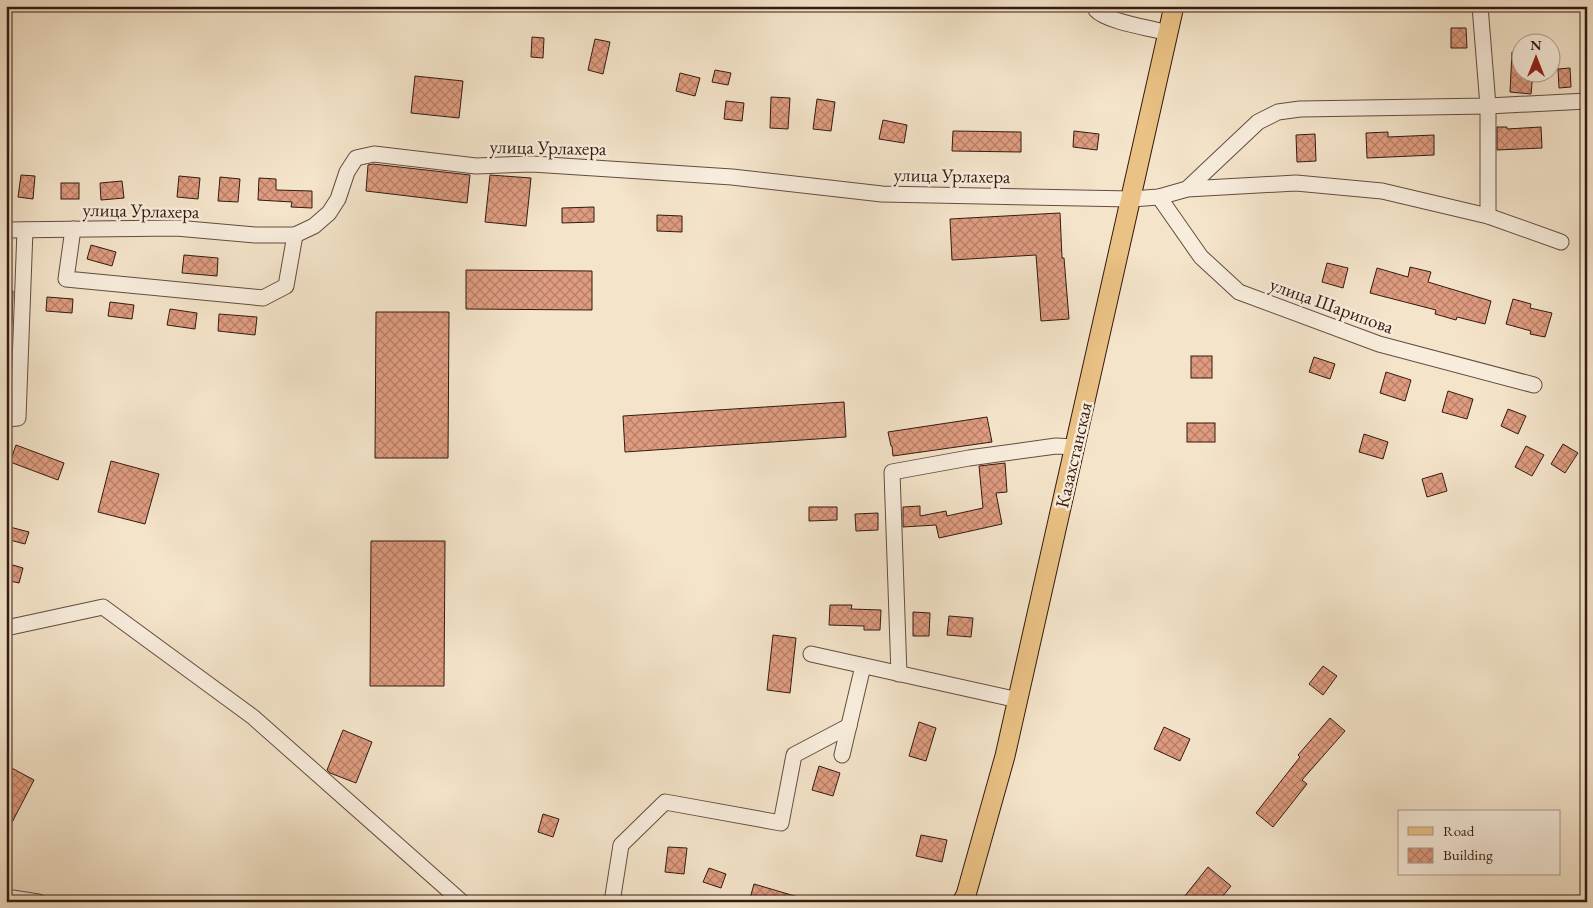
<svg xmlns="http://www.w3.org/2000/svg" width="1593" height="908" viewBox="0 0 1593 908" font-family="'EB Garamond',serif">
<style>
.building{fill:url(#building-cross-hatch);stroke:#341a10}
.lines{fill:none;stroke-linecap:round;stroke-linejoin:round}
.minor-casing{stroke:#644c3e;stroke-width:17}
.major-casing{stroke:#341a10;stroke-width:21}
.minor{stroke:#f8eddd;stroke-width:15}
.major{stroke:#eac285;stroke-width:19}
.labels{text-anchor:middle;stroke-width:5;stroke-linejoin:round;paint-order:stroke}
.street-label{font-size:19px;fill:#341a10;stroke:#f8eddd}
</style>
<defs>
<pattern id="building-cross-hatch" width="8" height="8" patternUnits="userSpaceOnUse" patternTransform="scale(1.25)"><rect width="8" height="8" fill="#df9c80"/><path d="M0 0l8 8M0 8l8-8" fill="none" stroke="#b67e67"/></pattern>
</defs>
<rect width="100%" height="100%" fill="#f4e4ca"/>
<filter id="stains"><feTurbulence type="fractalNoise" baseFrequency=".004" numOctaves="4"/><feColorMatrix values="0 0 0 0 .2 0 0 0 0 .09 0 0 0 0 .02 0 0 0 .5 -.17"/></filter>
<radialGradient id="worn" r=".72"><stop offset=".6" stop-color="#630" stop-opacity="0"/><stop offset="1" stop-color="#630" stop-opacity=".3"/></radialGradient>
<g class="building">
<polygon points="1451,28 1466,28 1467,48 1451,48"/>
<polygon points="532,37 544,38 543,58 531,57"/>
<polygon points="595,39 610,42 603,74 588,70"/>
<polygon points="1512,52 1520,53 1520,72 1533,72 1531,94 1510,92"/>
<polygon points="1570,68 1571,87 1559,88 1558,69"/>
<polygon points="715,70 731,73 728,85 712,82"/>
<polygon points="680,73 700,78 695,96 676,91"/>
<polygon points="415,76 463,81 459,118 411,113"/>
<polygon points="771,97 790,98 788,129 770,128"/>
<polygon points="817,99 835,102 831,131 813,129"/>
<polygon points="726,101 744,103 742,121 724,119"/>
<polygon points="883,120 907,125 904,143 879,139"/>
<polygon points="1497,127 1507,127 1507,129 1541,127 1542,148 1497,150"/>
<polygon points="953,131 1021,132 1021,152 952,151"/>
<polygon points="1074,131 1099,134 1097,150 1073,147"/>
<polygon points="1388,132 1388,137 1434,135 1434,155 1367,158 1366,133"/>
<polygon points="1315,134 1316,161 1297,162 1296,135"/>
<polygon points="373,164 470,175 467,203 366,191 368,165"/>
<polygon points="21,175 35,176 33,199 18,197"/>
<polygon points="490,175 531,178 526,226 485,222"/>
<polygon points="179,176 200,178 198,199 177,197"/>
<polygon points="220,177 240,179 238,202 218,201"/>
<polygon points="259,178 276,179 276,190 312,191 312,208 291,207 292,202 258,200"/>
<polygon points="122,181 124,198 101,200 100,183"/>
<rect x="61" y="183" width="18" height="16"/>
<polygon points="594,207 594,222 562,223 562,208"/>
<polygon points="1060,213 1062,258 1064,258 1069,319 1041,321 1036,255 952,260 950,219"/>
<polygon points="657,215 682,216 682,232 657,231"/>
<polygon points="91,245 116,252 112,266 87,259"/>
<polygon points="184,255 218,258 217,276 182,273"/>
<polygon points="1327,263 1348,268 1343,288 1322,282"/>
<polygon points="1410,267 1431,272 1428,282 1491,301 1485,324 1457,317 1456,320 1435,314 1436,310 1370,293 1377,268 1408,277"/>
<polygon points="466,270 592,271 592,310 466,309"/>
<polygon points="6,291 13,291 12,323 6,323"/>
<polygon points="47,297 73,299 72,313 46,311"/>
<polygon points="1513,299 1531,304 1530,308 1552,313 1545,337 1530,334 1531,331 1506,324"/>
<polygon points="110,302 134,305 132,319 108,316"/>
<polygon points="170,309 197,313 195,329 167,325"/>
<polygon points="376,312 449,312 448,458 375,458"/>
<polygon points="219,314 257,317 255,335 218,331"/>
<rect x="1191" y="356" width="21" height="22"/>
<polygon points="1314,357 1335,364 1330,379 1309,372"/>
<polygon points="1386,372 1411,380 1405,401 1380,393"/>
<polygon points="1448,391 1473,399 1467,419 1442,412"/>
<polygon points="844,402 846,437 625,452 623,416"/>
<polygon points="1508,409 1526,416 1518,434 1501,426"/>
<polygon points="987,417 992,442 893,456 892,446 891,446 888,432"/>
<rect x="1187" y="423" width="28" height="19"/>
<polygon points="1364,434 1388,442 1383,459 1359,452"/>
<polygon points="1563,444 1578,453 1565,473 1551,464"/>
<polygon points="16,445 64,463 58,480 10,462"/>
<polygon points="1526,446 1544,455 1532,476 1515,467"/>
<polygon points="111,461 159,474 145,524 98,512"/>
<polygon points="1005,463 1007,492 996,493 1002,524 939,538 936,525 903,527 903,507 920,506 920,516 946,511 947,516 983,508 979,466"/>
<polygon points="1442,473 1447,491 1427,497 1422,479"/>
<polygon points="809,507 837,507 837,520 809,521"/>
<polygon points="878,513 878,530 856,531 855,514"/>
<polygon points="6,526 29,532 25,544 6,539"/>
<polygon points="371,541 445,541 444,686 370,686"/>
<polygon points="6,563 23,568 19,583 6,580"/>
<polygon points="830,605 852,605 851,609 881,610 880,630 864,630 864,626 829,625"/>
<polygon points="913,612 930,613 929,636 913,636"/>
<polygon points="949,616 973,618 971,637 947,635"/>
<polygon points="773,635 796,638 790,693 767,690"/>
<polygon points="1323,666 1337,676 1323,695 1309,684"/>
<polygon points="1330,718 1345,731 1302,780 1307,784 1273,827 1256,813 1300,757 1298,755"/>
<polygon points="919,722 936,728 926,761 909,756"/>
<polygon points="1164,727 1190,739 1180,761 1154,749"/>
<polygon points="343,730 372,742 356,783 330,773 327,770"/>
<polygon points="6,765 34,780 6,834"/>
<polygon points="819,766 840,773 833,796 812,790"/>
<polygon points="543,814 559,819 553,837 538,832"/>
<polygon points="921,835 947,840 942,862 916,856"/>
<polygon points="668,847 687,848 684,874 665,872"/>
<polygon points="1208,867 1231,886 1218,902 1180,902"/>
<polygon points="709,868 726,874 721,888 703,882"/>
<polygon points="754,884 805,899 804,902 749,902"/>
</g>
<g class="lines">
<g class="minor-casing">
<g id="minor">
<polyline points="1480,6 1488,106 1488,216"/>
<path d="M1096,10C1107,22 1151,28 1168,33"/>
<polyline points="1187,189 1258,122 1278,112 1300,109 1488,106 1587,101"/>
<polyline points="1159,197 1201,257 1239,292 1379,344 1534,385"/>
<polyline points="73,229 66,279 263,298 286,286 295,235"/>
<polyline points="6,230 176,228 255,235 295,235 314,226 329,213 338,199 347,172 356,158 374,154 476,166 532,164 625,170 732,177 882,194 1131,199 1159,197 1187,189 1296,183 1382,191 1488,216 1561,242"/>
<polyline points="6,419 18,418 25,230"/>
<polyline points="6,628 103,607 253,717 462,902"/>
<polyline points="811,654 1018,700"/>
<polyline points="899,674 892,472 969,458 1056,446 1074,447"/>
<polyline points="842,755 863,666"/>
<polyline points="6,897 38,902"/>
<polyline points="612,902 621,845 665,802 781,823 794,755 849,726"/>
</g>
</g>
<g class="major-casing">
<polyline id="major" points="962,902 966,895 1005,756 1174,6"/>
</g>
<use href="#minor" class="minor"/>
<use href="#major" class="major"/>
</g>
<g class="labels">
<g class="street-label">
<text transform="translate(548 147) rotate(1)" y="7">улица Урлахера</text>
<text transform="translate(952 175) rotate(1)" y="7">улица Урлахера</text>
<text transform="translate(141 210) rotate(1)" y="7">улица Урлахера</text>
<text transform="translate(1332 305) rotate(20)" y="7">улица Шарипова</text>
<text transform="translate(1073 455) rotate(-77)" y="7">Казахстанская</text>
</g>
</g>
<rect width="1593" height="908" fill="none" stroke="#f4e4ca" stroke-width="25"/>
<rect x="8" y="8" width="1578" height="893" fill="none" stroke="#341a10" stroke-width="2.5"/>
<rect x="12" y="12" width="1568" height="883" fill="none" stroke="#341a10"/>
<rect x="1398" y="810" width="162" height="65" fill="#f8eddd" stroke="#aa998b"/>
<rect x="1408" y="827" width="25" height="8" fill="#eac285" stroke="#aa998b"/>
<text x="1443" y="836" font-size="15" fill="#341a10">Road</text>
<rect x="1408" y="848" width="25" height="15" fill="url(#building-cross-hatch)" stroke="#aa998b"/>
<text x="1443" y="860" font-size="15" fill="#341a10">Building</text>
<g transform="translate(1536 58)"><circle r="24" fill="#f8eddd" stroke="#aa998b"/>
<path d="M0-4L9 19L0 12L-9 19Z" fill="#8f2418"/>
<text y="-8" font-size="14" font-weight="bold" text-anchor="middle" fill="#341a10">N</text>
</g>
<rect width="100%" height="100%" filter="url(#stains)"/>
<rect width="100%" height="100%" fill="url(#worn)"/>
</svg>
